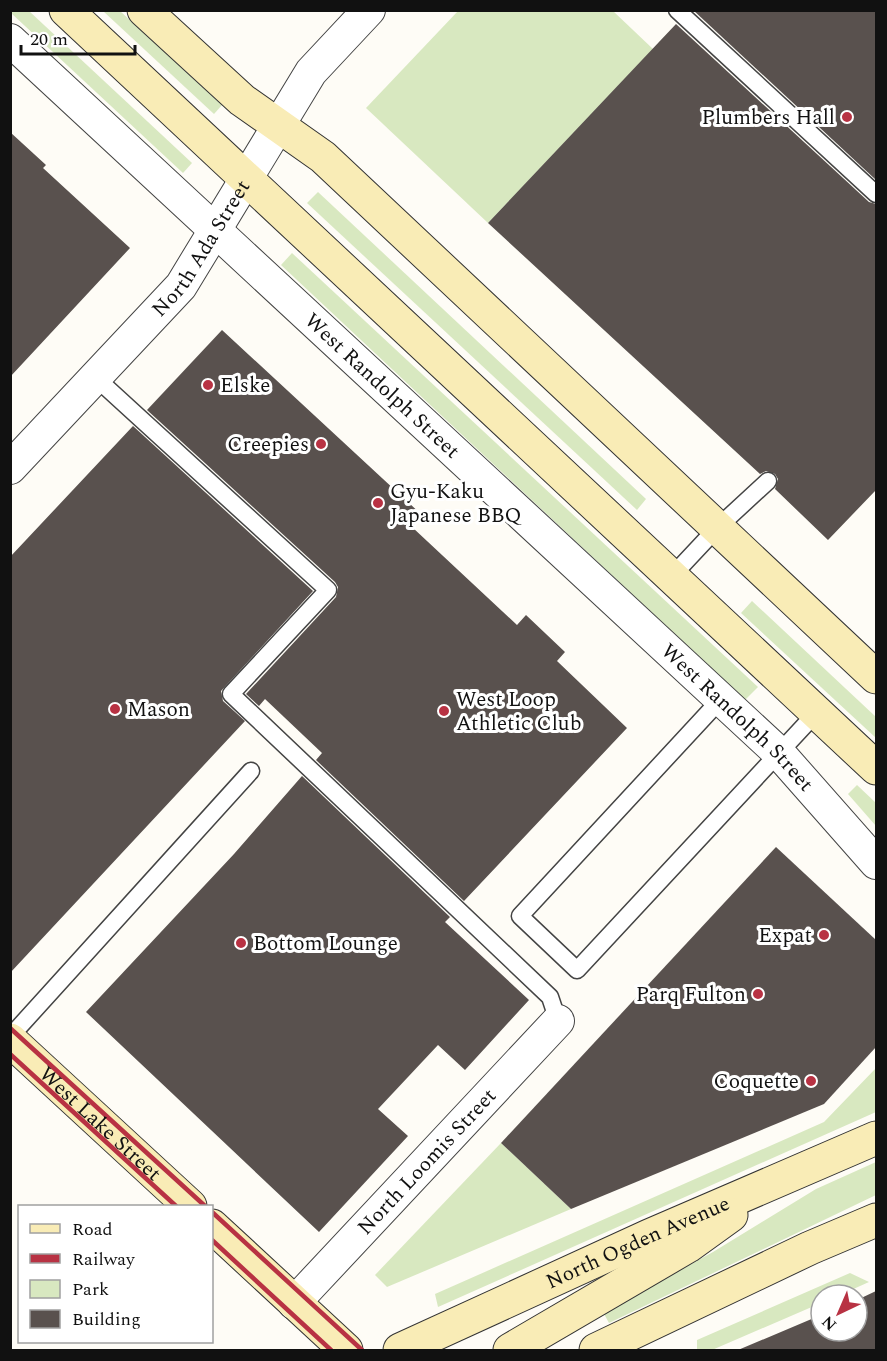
<svg xmlns="http://www.w3.org/2000/svg" width="887" height="1361" viewBox="0 0 887 1361" font-family="Spectral,serif">
<style>
.green{fill:#d8e8c0}
.building{fill:#59514e}
.lines{fill:none;stroke-linecap:round;stroke-linejoin:round}
.lane-casing{stroke:#444;stroke-width:19}
.street-casing{stroke:#444;stroke-width:34}
.secondary-casing{stroke:#333;stroke-width:35}
.lane{stroke:#fff;stroke-width:16}
.street{stroke:#fff;stroke-width:32}
.secondary{stroke:#f9ecb6;stroke-width:33}
.rail{stroke:#b83243;stroke-width:4.5}
.poi-dot{fill:#b83243;stroke:#fff;stroke-width:2}
.labels{text-anchor:middle;stroke-width:6;stroke-linejoin:round;paint-order:stroke}
.poi-label{font-size:21px;fill:#111;stroke:#fff;text-anchor:end}
.street-label{font-size:21px;fill:#111;stroke:#fff}
</style>
<rect width="100%" height="100%" fill="#fefcf6"/>
<g class="green">
<polygon points="10,11 29,11 192,163 183,173 11,13"/>
<polygon points="103,11 120,11 222,105 214,114"/>
<polygon points="458,11 613,11 653,49 488,223 366,108"/>
<polygon points="318,192 646,499 637,510 307,203"/>
<polygon points="292,253 758,687 745,700 281,265"/>
<polygon points="752,601 876,717 876,738 741,613"/>
<polygon points="857,785 876,803 876,826 848,794"/>
<polygon points="876,1068 876,1112 438,1307 435,1294 824,1122"/>
<polygon points="501,1143 571,1209 387,1287 375,1275"/>
<polygon points="876,1162 876,1195 609,1323 603,1312 713,1252 816,1189"/>
<polygon points="850,1273 869,1282 840,1295 821,1295 821,1303 712,1350 697,1350 697,1340"/>
</g>
<g class="building">
<polygon points="693,10 876,10 876,180"/>
<polygon points="676,24 869,202 876,204 876,490 828,540 775,489 778,479 775,474 766,471 760,474 488,223"/>
<polygon points="10,132 46,165 43,168 130,248 10,377"/>
<polygon points="222,330 423,516 412,527 517,625 526,615 565,652 557,661 627,728 464,901 316,760 322,753 265,699 259,706 246,694 336,597 338,587 335,582 147,410"/>
<polygon points="133,426 313,591 221,691 223,701 245,721 10,973 10,557"/>
<polygon points="302,776 450,917 445,922 529,1000 465,1070 438,1045 378,1109 408,1136 319,1232 86,1012 234,854"/>
<polygon points="776,847 876,940 876,1047 824,1104 571,1209 501,1143"/>
<polygon points="876,1291 876,1350 738,1350 821,1315 821,1331 857,1331 857,1300"/>
</g>
<g class="lines">
<g class="lane-casing">
<g id="lane">
<polyline points="677,10 876,194"/>
<polyline points="95,377 328,590 231,694 550,997 558,1021"/>
<polyline points="672,576 717,528 768,481"/>
<polyline points="721,699 520,916 577,970 817,712"/>
<polyline points="10,1037 251,771"/>
</g>
</g>
<g class="street-casing">
<g id="street">
<path id="s1" d="M10,40L779,753L876,863"/>
<path id="s2" d="M10,468L181,286L311,72L369,10"/>
<path id="s3" d="M294,1303L558,1021"/>
</g>
</g>
<g class="secondary-casing">
<g id="secondary">
<polyline points="66,10 876,768"/>
<polyline points="144,10 242,100 323,157 876,677"/>
<path id="s4" d="M10,1040L190,1206"/>
<polyline points="212,1226 346,1350"/>
<path id="s5" d="M400,1350L649,1236L876,1138"/>
<polyline points="510,1350 688,1246 731,1215"/>
<polyline points="596,1350 810,1248 876,1220"/>
</g>
</g>
<use href="#lane" class="lane"/>
<use href="#street" class="street"/>
<use href="#secondary" class="secondary"/>
<g class="rail">
<polyline points="10,1028 205,1206"/>
<polyline points="10,1054 176,1206"/>
<polyline points="212,1212 362,1350"/>
<polyline points="212,1240 331,1350"/>
</g>
</g>
<g class="poi-dot">
<circle cx="847" cy="117" r="6"/>
<circle cx="208" cy="385" r="6"/>
<circle cx="321" cy="444" r="6"/>
<circle cx="378" cy="503" r="6"/>
<circle cx="115" cy="709" r="6"/>
<circle cx="444" cy="711" r="6"/>
<circle cx="824" cy="935" r="6"/>
<circle cx="241" cy="943" r="6"/>
<circle cx="758" cy="994" r="6"/>
<circle cx="811" cy="1081" r="6"/>
</g>
<g class="labels">
<g class="poi-label">
<text x="835" y="124">Plumbers Hall</text>
<text x="220" y="392" text-anchor="start">Elske</text>
<text x="309" y="451">Creepies</text>
<text x="390" y="498" text-anchor="start">Gyu-Kaku<tspan x="390" dy="24">Japanese BBQ</tspan></text>
<text x="456" y="706" text-anchor="start">West Loop<tspan x="456" dy="24">Athletic Club</tspan></text>
<text x="127" y="716" text-anchor="start">Mason</text>
<text x="812" y="942">Expat</text>
<text x="253" y="950" text-anchor="start">Bottom Lounge</text>
<text x="746" y="1001">Parq Fulton</text>
<text x="799" y="1088">Coquette</text>
</g>
<g class="street-label">
<text dy="7" stroke="none"><textPath href="#s2" startOffset="292">North Ada Street</textPath></text>
<text dy="7" stroke="none"><textPath href="#s1" startOffset="508">West Randolph Street</textPath></text>
<text dy="7" stroke="none"><textPath href="#s1" startOffset="994">West Randolph Street</textPath></text>
<text dy="7" stroke="none"><textPath href="#s4" startOffset="123">West Lake Street</textPath></text>
<text dy="7" stroke="none"><textPath href="#s3" startOffset="194">North Loomis Street</textPath></text>
<text dy="7" stroke="none"><textPath href="#s5" startOffset="261">North Ogden Avenue</textPath></text>
</g>
</g>
<rect width="887" height="1361" fill="none" stroke="#111111" stroke-width="24"/>
<rect x="18" y="1205" width="195" height="138" fill="#ffffff" stroke="#a0a0a0" stroke-width="1.5"/>
<rect x="30" y="1224" width="30" height="9" fill="#f9ecb6" stroke="#a0a0a0" stroke-width="1.5"/>
<text x="72" y="1235" font-size="18" fill="#111111">Road</text>
<rect x="30" y="1254" width="30" height="9" fill="#b83243" stroke="#a0a0a0" stroke-width="1.5"/>
<text x="72" y="1265" font-size="18" fill="#111111">Railway</text>
<rect x="30" y="1280" width="30" height="18" fill="#d8e8c0" stroke="#a0a0a0" stroke-width="1.5"/>
<text x="72" y="1295" font-size="18" fill="#111111">Park</text>
<rect x="30" y="1310" width="30" height="18" fill="#59514e" stroke="#a0a0a0" stroke-width="1.5"/>
<text x="72" y="1325" font-size="18" fill="#111111">Building</text>
<g transform="translate(839 1313) rotate(224)"><circle r="28" fill="#ffffff" stroke="#a0a0a0" stroke-width="1.5"/>
<path d="M0-4.5L10 22L0 15L-10 22Z" fill="#b83243"/>
<text y="-9" font-size="16" font-weight="bold" text-anchor="middle" fill="#111111">N</text>
</g>
<path d="M21 45v9h114v-9" fill="none" stroke="#111111" stroke-width="3"/>
<text x="30" y="45" font-size="18" fill="#111111" stroke="#ffffff" stroke-width="4.5" paint-order="stroke">20 m</text>
</svg>
